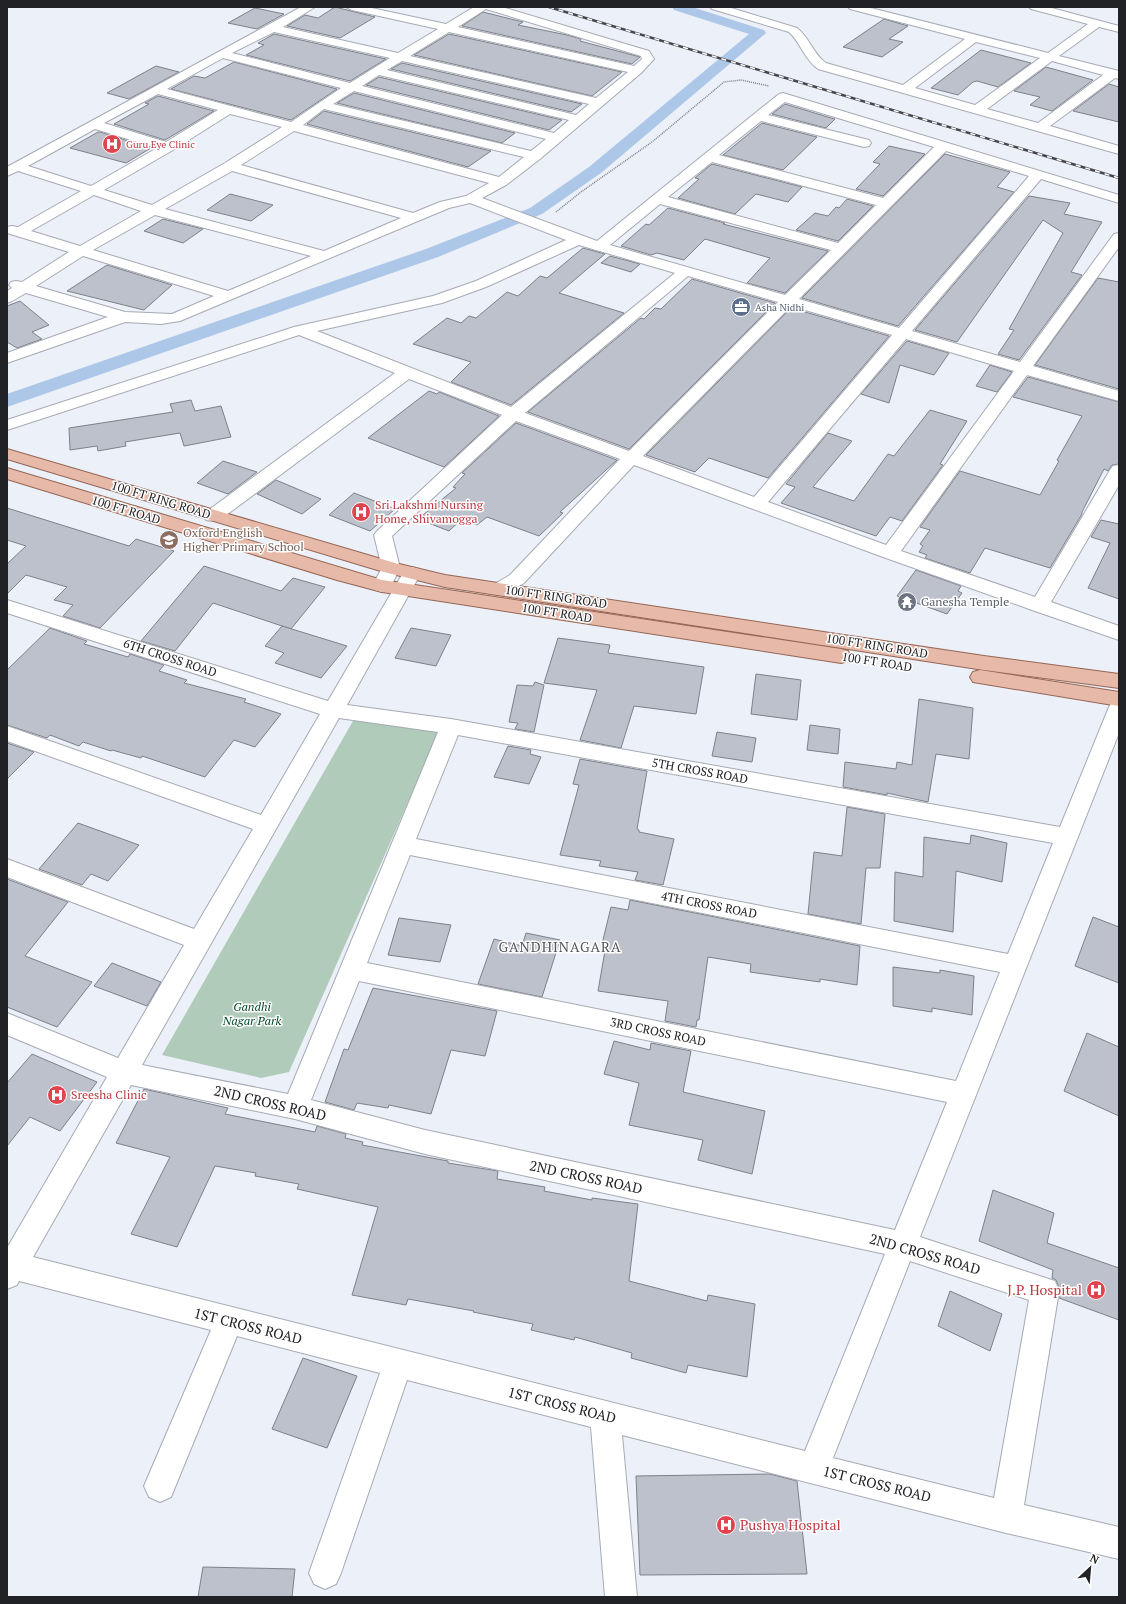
<svg xmlns="http://www.w3.org/2000/svg" width="1126" height="1604" viewBox="0 0 1126 1604" font-family="'PT Serif',serif">
<style>
.green{fill:#b0cbb9}
.lines{fill:none;stroke-linecap:round;stroke-linejoin:round}
.canal{fill:#acc7e8;fill-rule:evenodd}
.building{fill:#bdc1cb;stroke:#7d8189}
.minor-casing{stroke:#a5aab3;stroke-width:2}
.major-casing{stroke:#966655;stroke-width:2}
.path{stroke:#7e8087;stroke-width:1.5;stroke-dasharray:1 1;stroke-linecap:butt}
.minor{fill:#fff;fill-rule:evenodd}
.major{fill:#e6b9a9;fill-rule:evenodd}
.rail-casing{stroke:#46474c;stroke-width:2.5}
.rail{stroke:#fff;stroke-width:1.5;stroke-dasharray:5;stroke-linecap:butt}
.labels{text-anchor:middle;stroke-width:3;stroke-linejoin:round;paint-order:stroke}
.far-health-label{font-size:10px;fill:#be3a42;stroke:#fff;text-anchor:start}
.far-service-label{font-size:10px;fill:#4e5e75;stroke:#fff;text-anchor:start}
.street-label{font-size:12px;fill:#212226;stroke:#fff}
.health-label{font-size:12px;fill:#be3a42;stroke:#fff;text-anchor:start}
.education-label{font-size:12px;fill:#785e54;stroke:#fff;text-anchor:start}
.worship-label{font-size:12px;fill:#5b616d;stroke:#fff;text-anchor:start}
.park-label{font-size:12px;font-style:italic;fill:#004728;stroke:#fff}
.quarter-label{font-size:14px;letter-spacing:1px;fill:#51545c;stroke:#fff}
.near-street-label{font-size:14px;fill:#212226;stroke:#fff}
.near-health-label{font-size:14px;fill:#be3a42;stroke:#fff;text-anchor:end}
</style>
<rect width="100%" height="100%" fill="#ebf0f9"/>
<polygon class="green" points="357,714 443,723 289,1072 261,1078 162,1055"/>
<g class="lines">
<polygon class="canal" points="672,7 692,7 764,30 766,33 601,173 542,214 438,257 7,407 7,394 426,249 530,208 589,167 749,34 674,10"/>
</g>
<g class="building">
<polygon points="335,7 375,17 340,38 287,26 305,15 318,18"/>
<polygon points="255,8 284,14 257,29 228,23"/>
<polygon points="483,12 523,22 518,25 567,35 581,39 580,41 640,57 632,64 462,26"/>
<polygon points="884,19 908,26 889,39 903,42 882,57 843,47"/>
<polygon points="274,34 386,59 350,81 246,55 264,45 258,43"/>
<polygon points="449,34 622,72 592,96 414,55"/>
<polygon points="981,50 1031,63 998,87 977,81 973,82 958,95 931,88"/>
<polygon points="234,62 337,89 291,120 171,89 194,76 205,78"/>
<polygon points="402,63 582,104 571,112 391,69"/>
<polygon points="156,66 179,72 129,99 107,93"/>
<polygon points="1046,67 1093,80 1052,111 1030,105 1040,97 1014,91"/>
<polygon points="379,77 562,120 549,130 366,85"/>
<polygon points="1109,84 1119,87 1119,122 1073,111"/>
<polygon points="354,93 515,133 502,143 337,103"/>
<polygon points="158,96 214,111 165,140 114,124 149,104 145,103"/>
<polygon points="785,104 831,118 835,119 826,128 772,114"/>
<polygon points="324,111 491,151 468,167 307,124"/>
<polygon points="762,123 817,137 783,170 723,155"/>
<polygon points="98,132 100,132 151,148 126,163 70,148"/>
<polygon points="889,146 925,154 883,196 856,189 880,164 873,162"/>
<polygon points="945,154 1010,172 997,187 1014,192 898,326 802,298"/>
<polygon points="712,164 802,187 788,202 756,194 735,214 678,198 699,179 695,178"/>
<polygon points="230,194 273,205 251,221 207,210"/>
<polygon points="1029,196 1070,203 1064,214 1102,222 1071,272 1082,275 1019,360 998,354 1014,330 1009,329 1063,233 1043,220 957,342 915,330"/>
<polygon points="847,199 873,206 838,241 796,230 815,213 828,216 836,207 839,208"/>
<polygon points="668,208 725,223 723,224 828,251 785,293 747,283 770,258 705,239 684,260 657,253 651,255 621,246 646,224 649,225"/>
<polygon points="163,219 203,229 183,243 144,231"/>
<polygon points="583,248 605,254 559,293 624,313 511,405 451,382 471,362 413,344 447,318 461,323 469,316 476,318 507,292 518,296 540,276 547,278"/>
<polygon points="610,256 640,264 631,272 601,263"/>
<polygon points="107,265 172,285 144,310 67,291"/>
<polygon points="1098,278 1119,282 1119,389 1035,365"/>
<polygon points="692,279 775,303 629,449 528,412 641,318 644,319 655,308 661,309"/>
<polygon points="20,301 49,325 32,332 42,339 17,348 7,342 7,306"/>
<polygon points="791,308 889,336 768,478 709,458 695,472 646,455"/>
<polygon points="907,341 949,353 934,375 900,365 889,403 861,394"/>
<polygon points="990,365 1012,372 997,392 976,386"/>
<polygon points="1028,377 1119,402 1119,464 1112,465 1108,471 1104,469 1082,512 1082,514 1050,568 985,548 970,573 925,558 927,555 919,552 923,546 920,544 930,530 920,527 960,471 1040,495 1059,461 1057,460 1082,416 1013,397"/>
<polygon points="429,391 437,394 439,392 499,416 444,467 368,438"/>
<polygon points="191,400 195,411 221,406 231,437 184,446 180,433 125,442 126,446 98,451 97,446 70,450 69,428 173,412 170,404"/>
<polygon points="930,410 967,421 940,464 943,465 902,521 890,517 876,536 781,503 795,487 786,484 828,433 852,441 813,487 854,501 888,454 894,456 898,451"/>
<polygon points="516,423 617,460 560,512 563,513 539,536 487,517 477,525 462,519 449,531 418,519 456,488 453,487 465,474 462,473"/>
<polygon points="223,461 257,472 228,494 197,483"/>
<polygon points="276,480 321,499 302,514 257,494"/>
<polygon points="354,493 395,509 370,531 329,515"/>
<polygon points="7,508 129,546 136,539 174,551 100,628 63,616 73,605 54,600 67,587 26,575 7,594 7,564 26,546 7,540"/>
<polygon points="1101,520 1119,524 1119,599 1088,588 1110,543 1091,537"/>
<polygon points="204,566 281,591 293,578 325,587 291,629 213,603 175,651 141,641"/>
<polygon points="916,570 961,586 958,591 962,593 947,614 897,596"/>
<polygon points="282,626 347,646 321,678 275,663 284,653 265,646"/>
<polygon points="50,628 87,641 84,644 128,657 130,654 164,665 159,671 187,680 184,683 246,699 244,702 281,714 255,747 234,740 205,777 142,756 141,758 112,750 111,751 83,742 79,746 50,735 47,738 7,725 7,670"/>
<polygon points="411,628 451,635 436,666 395,658"/>
<polygon points="558,638 610,645 608,653 704,667 696,714 634,706 621,748 580,740 597,690 544,683"/>
<polygon points="756,674 801,680 797,720 751,714"/>
<polygon points="535,682 544,685 534,732 515,729 518,723 509,722 517,685 533,686"/>
<polygon points="919,699 973,708 969,759 936,754 928,802 887,793 887,795 843,787 845,762 896,769 897,762 912,765"/>
<polygon points="810,725 840,729 838,754 807,750"/>
<polygon points="717,732 756,738 752,762 712,756"/>
<polygon points="7,743 34,752 7,779"/>
<polygon points="508,746 531,750 530,754 541,757 529,784 494,777"/>
<polygon points="580,759 647,771 637,829 639,830 639,832 674,839 663,885 635,880 638,872 599,866 601,861 560,855 579,785 573,784"/>
<polygon points="847,807 885,814 880,868 866,868 861,924 808,914 814,852 842,856"/>
<polygon points="78,823 139,845 108,881 91,874 82,885 39,869"/>
<polygon points="971,835 1007,843 1002,882 956,871 953,932 894,921 895,872 923,877 924,837 970,844"/>
<polygon points="7,879 68,902 25,956 92,982 57,1027 7,1007"/>
<polygon points="630,900 860,946 857,985 820,979 820,982 750,972 751,964 708,957 699,1020 697,1020 696,1027 665,1021 668,1001 598,991 606,945 602,944 611,907 628,910"/>
<polygon points="1093,917 1119,927 1119,983 1075,966"/>
<polygon points="399,918 451,925 440,962 388,955"/>
<polygon points="526,933 560,940 542,997 478,984 494,939 522,946"/>
<polygon points="112,963 161,982 147,1006 94,986"/>
<polygon points="893,967 940,973 940,970 974,976 972,1015 932,1008 932,1012 893,1006"/>
<polygon points="373,988 497,1011 485,1056 451,1050 431,1114 389,1105 388,1108 357,1103 354,1110 325,1102 344,1049 348,1050"/>
<polygon points="1087,1033 1119,1047 1119,1116 1064,1091"/>
<polygon points="614,1041 650,1050 651,1043 691,1051 683,1092 765,1111 752,1174 698,1160 703,1140 629,1125 639,1083 604,1074"/>
<polygon points="32,1054 97,1082 60,1131 30,1117 7,1146 7,1083"/>
<polygon points="144,1089 228,1108 225,1114 315,1132 317,1126 346,1134 345,1138 363,1142 362,1145 448,1161 448,1163 498,1171 497,1179 545,1187 544,1191 592,1200 592,1198 638,1204 629,1281 707,1301 708,1295 755,1304 747,1377 688,1365 686,1373 631,1358 632,1353 575,1337 574,1340 531,1330 533,1324 473,1312 474,1311 408,1299 406,1305 352,1295 378,1207 297,1189 299,1184 255,1176 256,1173 215,1166 177,1247 131,1234 170,1157 116,1143"/>
<polygon points="993,1190 1054,1213 1047,1243 1119,1268 1119,1320 1059,1298 1060,1290 1056,1280 1052,1278 1053,1270 979,1241"/>
<polygon points="950,1291 1002,1314 990,1351 938,1326"/>
<polygon points="303,1358 357,1376 327,1448 272,1429"/>
<polygon points="770,1474 797,1481 807,1574 640,1575 636,1476"/>
<polygon points="203,1567 295,1569 292,1597 198,1597"/>
</g>
<g class="lines">
<g class="minor-casing">
<g id="minor">
<path d="M301,7H315L283,27L398,53L438,29L352,10L346,7H367L446,24L474,7H502L649,51L654,59L641,73L540,159L506,185L482,198L597,241L779,94L783,93L1119,195V203L1041,179L912,331L1020,362L1114,234L1119,233V247L1033,366L1119,391V401L1027,375L901,551L1035,597L1110,470L1113,466L1119,465V485L1051,602L1119,626V640L1032,610L883,557L634,465L524,583C514,589 505,597 493,593L490,589L493,585L510,575L620,459L516,421L392,536L400,568L389,590L382,592L375,590L372,586L382,568L374,535L377,531L502,415L409,379L229,513C221,518 216,522 206,520L203,516L206,512L395,373L299,335L7,430V420L294,327L433,296L476,281L566,240L470,203L449,208L180,321L161,324L125,322L7,363V353L108,317L26,293L12,301L7,303V291L12,288L9,285L11,282L16,281L22,282L69,252L7,233V227L12,226L18,227L81,191L18,171L7,176V167ZM486,9L641,56L642,59L634,66L458,27ZM274,32L390,58L350,83L232,53ZM449,32L628,72L596,98L410,56ZM223,58L341,88L291,122L167,89ZM402,61L589,104L576,115L387,70ZM379,75L569,120L554,133L362,86ZM354,91L546,139L531,151L333,104ZM158,94L218,110L166,142L104,123ZM785,102L934,147L883,198L719,155L761,121L864,147L869,146L871,143L869,140L768,115ZM324,109L524,157L499,177L303,125ZM230,114L282,127L225,163L152,205L104,190L173,150ZM95,129L157,148L91,186L28,166ZM294,131L489,183L466,196L440,202L413,213L241,165ZM946,151L1029,176L899,328L799,299ZM712,162L876,205L838,243L668,197ZM232,171L401,218L324,251L165,209ZM94,195L141,211L80,246L31,231ZM660,204L831,250L785,295L610,245ZM155,215L311,256L228,291L93,250ZM579,245L675,273L511,407L317,331L442,303L486,287ZM83,256L214,296L172,314L125,312L36,286ZM688,276L778,302L629,451L525,413ZM791,306L892,335L754,497L643,456ZM906,339L1014,371L886,545L768,502Z"/>
<path d="M710,7H728L797,28C810,38 813,54 826,63L903,85L965,39L850,9L848,7H867L1048,53L1088,24L1031,9L1029,7H1048L1119,26V32L1099,27L1059,56L1119,71V79L1115,78L1050,126L1119,146V154L818,69C804,59 801,43 789,32L712,9ZM976,42L1040,58L975,105L915,88ZM1052,61L1103,75L1038,123L987,109Z"/>
<path d="M412,567L419,569L421,573L347,705L451,719L1060,827L1109,707L1112,702L1119,700V733L920,1237L1055,1281L1059,1291L1024,1505L1119,1527V1559L1006,1533L622,1435L637,1597H605L591,1427L407,1380L341,1573L336,1584L325,1589L314,1584L309,1573L380,1373L237,1336L171,1497L160,1502L149,1497L144,1486L211,1330L19,1281L17,1285L7,1289V1248L107,1077L7,1035V1013L118,1058L184,945L7,877V859L194,929L253,829L7,741V726L261,815L320,714L7,613V600L328,701L403,573L405,569ZM339,718L438,732L288,1094L142,1065ZM458,735L1053,843L1008,954L416,839ZM410,855L1000,972L956,1081L367,963ZM359,981L947,1102L895,1230L425,1130L311,1100ZM131,1085L295,1119L425,1154L885,1254L805,1451L33,1257ZM910,1261L1029,1300L994,1498L833,1458Z"/>
</g>
</g>
<g class="major-casing">
<g id="major">
<polygon points="7,449 395,563 445,575 984,656 1119,674 1119,688 984,670 445,587 384,572 7,459"/>
<polygon points="7,468 382,580 841,649 848,651 851,656 848,661 841,663 382,592 337,580 7,479"/>
<polygon points="980,670 1119,692 1119,706 973,682 970,677 973,672"/>
</g>
</g>
<polyline class="path" points="556,212 581,192 652,142 724,82 741,80 769,86"/>
<use href="#minor" class="minor"/>
<use href="#major" class="major"/>
<g class="rail-casing">
<polyline id="rail" points="549,7 1119,178"/>
</g>
<use href="#rail" class="rail"/>
</g>
<defs>
<g id="hospital-disc" transform="scale(1)"><circle r="9.5" fill="#e0444e" stroke="#fff"/><path d="M-5-5h3v3.5h4V-5h3V5h-3V1.5h-4V5h-3Z" fill="#fff"/></g>
<g id="office-disc" transform="scale(1)"><circle r="9.5" fill="#5c6f8a" stroke="#fff"/><path d="M-6-3h4V-5.5h4V-3h4V5H-6ZM-1-4.5V-3h2v-1.5ZM-6 0V1H6V0Z" fill="#fff"/></g>
<g id="school-disc" transform="scale(1)"><circle r="9.5" fill="#8d6e63" stroke="#fff"/><path d="M0-5L7-2L0 1L-7-2ZM-4 1L0 2.5L4 1V4Q0 6-4 4Z" fill="#fff"/></g>
<g id="temple-disc" transform="scale(1)"><circle r="9.5" fill="#6b7280" stroke="#fff"/><path d="M0-6L5-2H3V0L6.5 2.5H4V6H1.5V3h-3V6H-4V2.5H-6.5L-3 0V-2H-5Z" fill="#fff"/></g>
</defs>
<g fill-rule="evenodd">
<use href="#hospital-disc" x="112" y="144"/>
<use href="#office-disc" x="741" y="307"/>
<use href="#hospital-disc" x="361" y="512"/>
<use href="#school-disc" x="169" y="540"/>
<use href="#temple-disc" x="907" y="602"/>
<use href="#hospital-disc" x="57" y="1095"/>
<use href="#hospital-disc" x="1096" y="1290"/>
<use href="#hospital-disc" x="726" y="1525"/>
</g>
<g class="labels">
<g class="far-health-label">
<text x="126" y="148">Guru Eye Clinic</text>
</g>
<g class="far-service-label">
<text x="755" y="311">Asha Nidhi</text>
</g>
<g class="street-label">
<text transform="translate(161 500) rotate(17)" y="4">100 FT RING ROAD</text>
<text transform="translate(126 510) rotate(17)" y="4">100 FT ROAD</text>
<text transform="translate(556 597) rotate(8)" y="4">100 FT RING ROAD</text>
<text transform="translate(557 613) rotate(9)" y="4">100 FT ROAD</text>
<text transform="translate(877 646) rotate(9)" y="4">100 FT RING ROAD</text>
<text transform="translate(170 658) rotate(18)" y="4">6TH CROSS ROAD</text>
<text transform="translate(877 662) rotate(9)" y="4">100 FT ROAD</text>
<text transform="translate(700 771) rotate(10)" y="4">5TH CROSS ROAD</text>
<text transform="translate(709 905) rotate(11)" y="4">4TH CROSS ROAD</text>
<text transform="translate(658 1032) rotate(12)" y="4">3RD CROSS ROAD</text>
</g>
<g class="health-label">
<text x="375" y="509">Sri Lakshmi Nursing<tspan x="375" dy="14">Home, Shivamogga</tspan></text>
<text x="71" y="1099">Sreesha Clinic</text>
</g>
<g class="education-label">
<text x="183" y="537">Oxford English<tspan x="183" dy="14">Higher Primary School</tspan></text>
</g>
<g class="worship-label">
<text x="921" y="606">Ganesha Temple</text>
</g>
<g class="park-label">
<text x="252" y="1011">Gandhi<tspan x="252" dy="14">Nagar Park</tspan></text>
</g>
<g class="quarter-label">
<text x="560" y="952">GANDHINAGARA</text>
</g>
<g class="near-street-label">
<text transform="translate(270 1103) rotate(13)" y="5">2ND CROSS ROAD</text>
<text transform="translate(586 1177) rotate(12)" y="5">2ND CROSS ROAD</text>
<text transform="translate(925 1254) rotate(16)" y="5">2ND CROSS ROAD</text>
<text transform="translate(248 1326) rotate(14)" y="5">1ST CROSS ROAD</text>
<text transform="translate(562 1405) rotate(14)" y="5">1ST CROSS ROAD</text>
<text transform="translate(877 1484) rotate(14)" y="5">1ST CROSS ROAD</text>
</g>
<g class="near-health-label">
<text x="1082" y="1295">J.P. Hospital</text>
<text x="740" y="1530" text-anchor="start">Pushya Hospital</text>
</g>
</g>
<rect width="1126" height="1604" fill="none" stroke="#212226" stroke-width="16"/>
<g transform="translate(1090 1568) rotate(26)" stroke="#ffffff" stroke-width="3" paint-order="stroke">
<path d="M0-3L7 15L0 10L-7 15Z" fill="#212226"/>
<text y="-6" font-size="11" font-weight="bold" text-anchor="middle" fill="#212226">N</text>
</g>
</svg>
